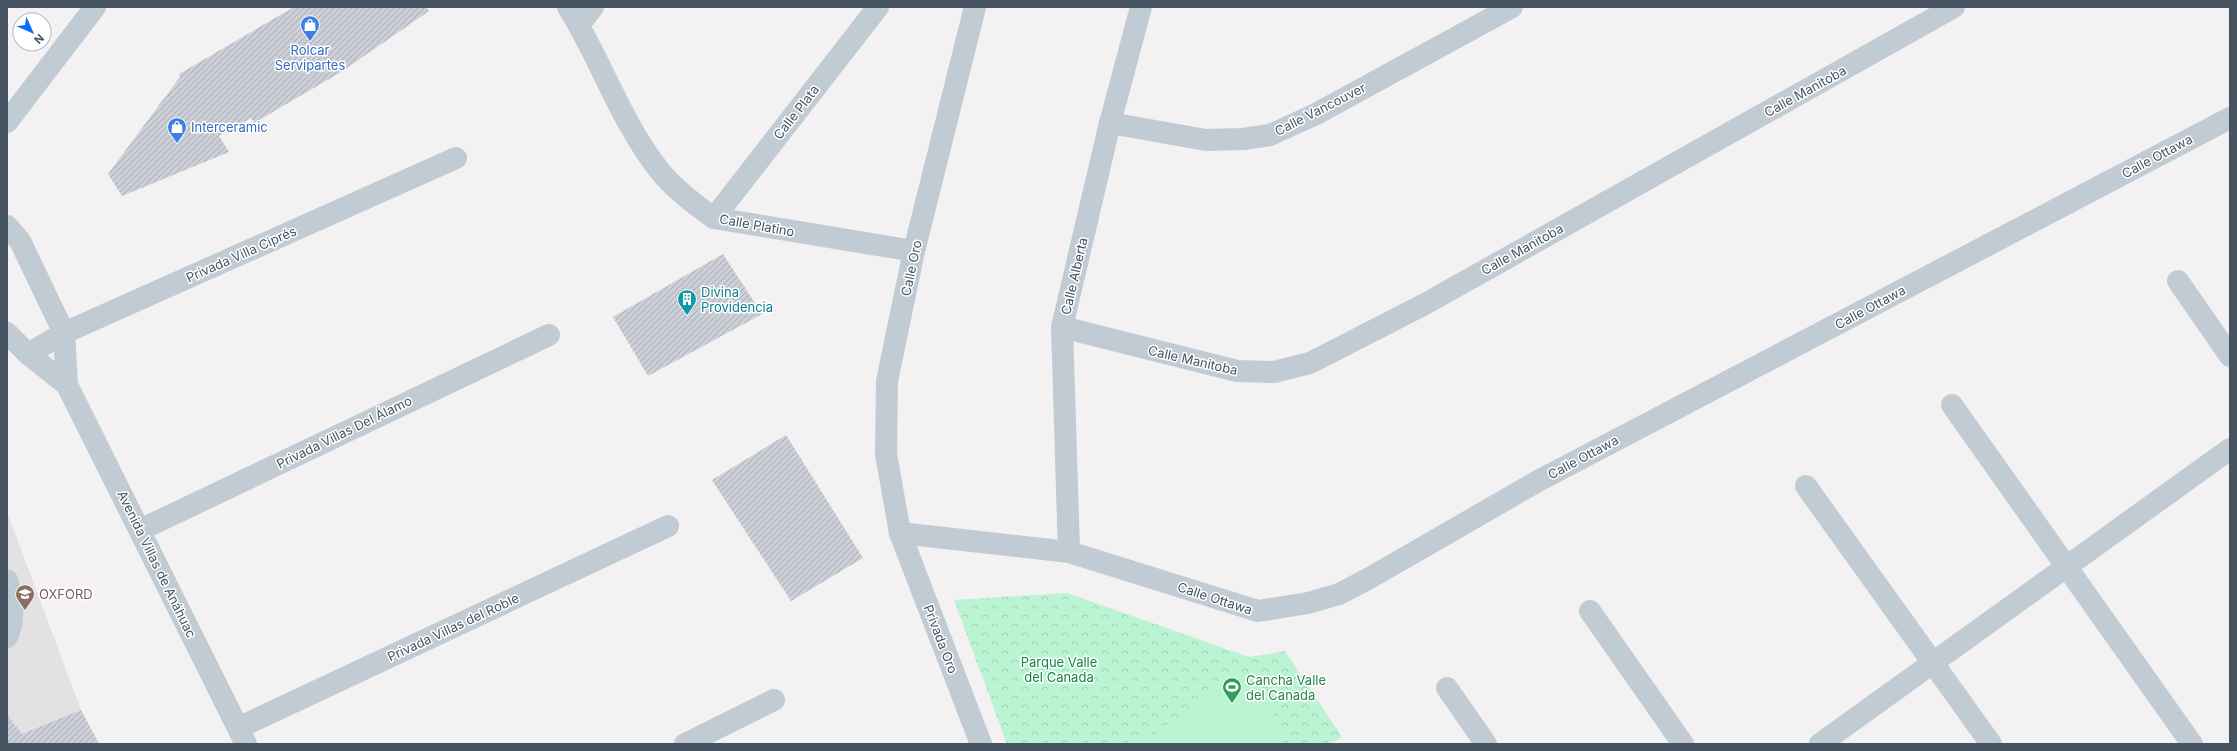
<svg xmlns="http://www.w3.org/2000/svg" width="2237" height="751" viewBox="0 0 2237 751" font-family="Inter,sans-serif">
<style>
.education{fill:#e4e1e2}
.park{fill:url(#park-crowns)}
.garden{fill:#bbf4d2}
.building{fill:url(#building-hatch)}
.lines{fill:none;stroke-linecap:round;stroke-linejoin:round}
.minor{stroke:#c0cbd4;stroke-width:22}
.labels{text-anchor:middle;stroke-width:3;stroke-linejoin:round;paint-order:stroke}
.shop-label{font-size:13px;fill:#366cbe;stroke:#fff}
.street-label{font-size:13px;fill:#465461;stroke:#fff}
.culture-label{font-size:13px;fill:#0d838f;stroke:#fff;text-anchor:start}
.education-label{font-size:13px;fill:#785e54;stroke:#fff;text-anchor:start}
.park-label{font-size:13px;fill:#0d864a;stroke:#fff}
.leisure-label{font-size:13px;fill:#27864d;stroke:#fff;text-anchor:start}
</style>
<defs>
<pattern id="park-crowns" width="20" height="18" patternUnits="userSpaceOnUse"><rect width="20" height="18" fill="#bbf4d2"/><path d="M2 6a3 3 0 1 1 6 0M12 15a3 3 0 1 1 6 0" fill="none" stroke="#a2d3b7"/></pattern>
<pattern id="building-hatch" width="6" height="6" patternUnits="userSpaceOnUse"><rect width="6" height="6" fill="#cccfd7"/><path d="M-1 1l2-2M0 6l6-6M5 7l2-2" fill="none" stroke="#a7abb2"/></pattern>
</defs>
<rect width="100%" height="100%" fill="#f3f1f1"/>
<polygon class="education" points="7,512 81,710 99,744 7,744"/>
<polygon class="park" points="1067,593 1249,657 1285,651 1342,737 1330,744 1007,744 954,600"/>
<polygon class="garden" points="1244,671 1289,737 1279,744 1140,744"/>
<g class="building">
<polygon points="294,7 426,7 429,11 341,72 254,123 251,118 219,136 229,152 122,196 108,174 180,77 179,74"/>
<polygon points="723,254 762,314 648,376 613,317"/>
<polygon points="786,435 863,558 791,601 712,480"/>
<polygon points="81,710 99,744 7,744 7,715 22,734"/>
</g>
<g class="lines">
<g class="minor">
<path d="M568,7C601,60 620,120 659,170C674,189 694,204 714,218L914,251"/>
<polyline points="975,7 914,251 887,381 886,454 900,533 981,744"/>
<polyline points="579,25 593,7"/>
<polyline points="7,122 95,7"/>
<polyline points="1110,123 1206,140 1243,139 1270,135 1316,114 1512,7"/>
<polyline points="714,218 878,7"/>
<polyline points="7,226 20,241 64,333 67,385 246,744"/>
<polyline points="2178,281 2230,356"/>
<polyline points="1062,327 1237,371 1274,372 1310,363 1425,304 1954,7"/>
<polyline points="7,333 28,354 67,385"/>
<polyline points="28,354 64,333 456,158"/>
<polyline points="1952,405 2192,744"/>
<polyline points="1806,486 1991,744"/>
<polyline points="140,530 549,335"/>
<polyline points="900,533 1069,552 1258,611 1308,603 1339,594 1368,579 1538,481 2230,118"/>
<polyline points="1069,552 1062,327 1110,123 1141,7"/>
<path d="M7,580C12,599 16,618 7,637"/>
<polyline points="1590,611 1683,744"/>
<polyline points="1447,688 1486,744"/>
<polyline points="238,728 668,526"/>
<polyline points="685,744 774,700"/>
<polyline points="1820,744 2230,449"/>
</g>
</g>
<defs>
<g id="shop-pin" transform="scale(1)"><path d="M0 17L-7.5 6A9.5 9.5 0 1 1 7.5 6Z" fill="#3f7fe0" stroke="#fff"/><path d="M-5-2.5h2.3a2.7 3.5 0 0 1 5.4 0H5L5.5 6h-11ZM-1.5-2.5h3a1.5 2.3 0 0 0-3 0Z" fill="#fff"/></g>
<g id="building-pin" transform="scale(1)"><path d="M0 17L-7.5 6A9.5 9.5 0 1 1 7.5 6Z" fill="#0f9aa8" stroke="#fff"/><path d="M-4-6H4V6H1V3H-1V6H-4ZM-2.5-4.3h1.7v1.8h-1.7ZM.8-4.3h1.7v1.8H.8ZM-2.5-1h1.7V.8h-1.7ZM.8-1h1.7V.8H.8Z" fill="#fff"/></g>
<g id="school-pin" transform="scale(1)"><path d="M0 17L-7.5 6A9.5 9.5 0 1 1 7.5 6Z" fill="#8d6e63" stroke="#fff"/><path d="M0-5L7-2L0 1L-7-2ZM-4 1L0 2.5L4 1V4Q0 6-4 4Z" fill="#fff"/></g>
<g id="stadium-pin" transform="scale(1)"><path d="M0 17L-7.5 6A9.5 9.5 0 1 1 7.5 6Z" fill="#2e9e5b" stroke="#fff"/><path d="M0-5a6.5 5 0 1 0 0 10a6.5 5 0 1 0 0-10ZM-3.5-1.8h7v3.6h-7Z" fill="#fff"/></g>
</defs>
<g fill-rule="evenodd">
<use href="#shop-pin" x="310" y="25"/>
<use href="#shop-pin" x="177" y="127"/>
<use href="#building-pin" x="687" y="299"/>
<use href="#school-pin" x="25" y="594"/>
<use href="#stadium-pin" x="1232" y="687"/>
</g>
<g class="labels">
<g class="shop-label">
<text x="310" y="55">Rolcar<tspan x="310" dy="15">Servipartes</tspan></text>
<text x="191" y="132" text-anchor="start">Interceramic</text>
</g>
<g class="street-label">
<text transform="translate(1805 91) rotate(-29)" y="5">Calle Manitoba</text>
<text transform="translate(1320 109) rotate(-27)" y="5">Calle Vancouver</text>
<text transform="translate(796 112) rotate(-52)" y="5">Calle Plata</text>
<text transform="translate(2157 156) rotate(-28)" y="5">Calle Ottawa</text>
<text transform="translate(757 225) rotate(10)" y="5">Calle Platino</text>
<text transform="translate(1522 249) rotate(-29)" y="5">Calle Manitoba</text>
<text transform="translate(241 254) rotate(-24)" y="5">Privada Villa Ciprés</text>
<text transform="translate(911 268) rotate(-78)" y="5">Calle Oro</text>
<text transform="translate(1074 276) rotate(-77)" y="5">Calle Alberta</text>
<text transform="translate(1870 307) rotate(-28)" y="5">Calle Ottawa</text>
<text transform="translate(1193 360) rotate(13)" y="5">Calle Manitoba</text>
<text transform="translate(344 432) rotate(-26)" y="5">Privada Villas Del Álamo</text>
<text transform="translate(1583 457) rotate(-28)" y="5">Calle Ottawa</text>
<text transform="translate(157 564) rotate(64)" y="5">Avenida Villas de Anáhuac</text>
<text transform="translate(1215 598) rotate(18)" y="5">Calle Ottawa</text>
<text transform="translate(453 627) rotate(-25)" y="5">Privada Villas del Roble</text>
<text transform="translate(941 639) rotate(69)" y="5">Privada Oro</text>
</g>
<g class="culture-label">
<text x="701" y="297">Divina<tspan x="701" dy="15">Providencia</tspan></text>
</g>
<g class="education-label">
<text x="39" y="599">OXFORD</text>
</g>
<g class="park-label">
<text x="1059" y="667">Parque Valle<tspan x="1059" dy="15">del Canada</tspan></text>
</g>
<g class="leisure-label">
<text x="1246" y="685">Cancha Valle<tspan x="1246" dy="15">del Canada</tspan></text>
</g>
</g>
<rect width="2237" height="751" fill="none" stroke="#465461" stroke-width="16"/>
<g transform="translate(32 32) rotate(135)"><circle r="19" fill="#ffffff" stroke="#b5bbc0"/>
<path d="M0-3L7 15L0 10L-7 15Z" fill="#066ef8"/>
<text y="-6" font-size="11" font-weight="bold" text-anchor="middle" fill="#465461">N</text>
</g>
</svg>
